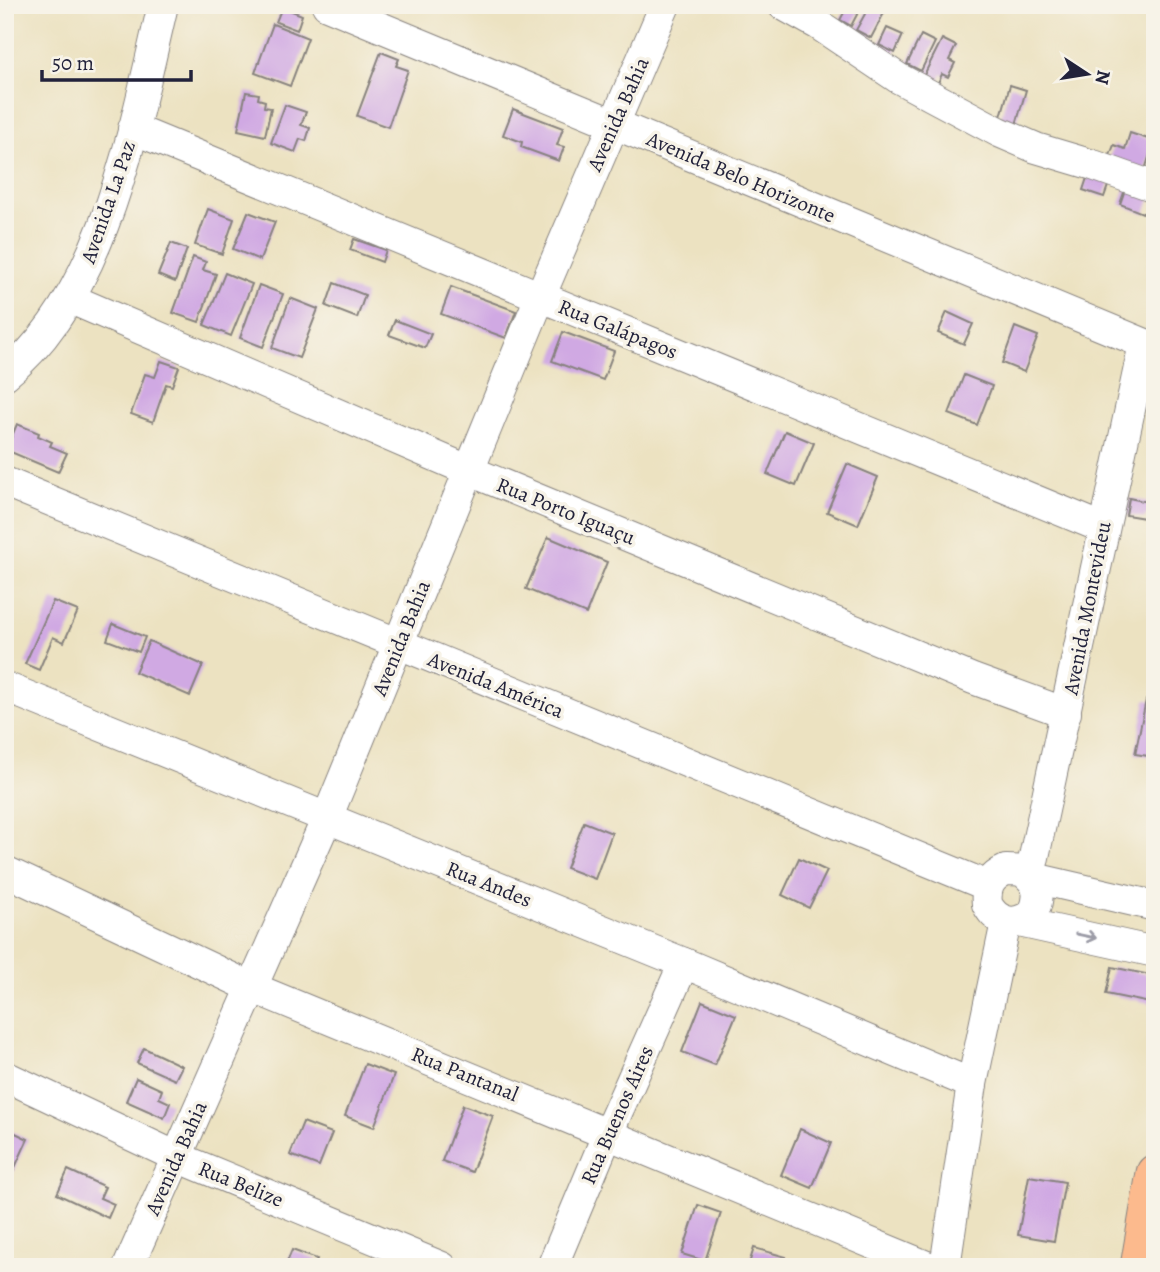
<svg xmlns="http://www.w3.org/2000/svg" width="1160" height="1272" viewBox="0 0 1160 1272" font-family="Alegreya,serif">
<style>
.building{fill:#d0a9e3}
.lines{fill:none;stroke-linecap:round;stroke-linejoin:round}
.minor-casing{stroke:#87827e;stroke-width:32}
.major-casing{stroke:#87827e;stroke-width:39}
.minor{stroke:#fff;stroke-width:30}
.major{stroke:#fcba8d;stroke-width:37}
.oneway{stroke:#9c9ca7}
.labels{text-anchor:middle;stroke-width:7;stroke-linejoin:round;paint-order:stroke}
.street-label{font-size:21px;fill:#22223b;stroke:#f7f3e8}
</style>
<rect width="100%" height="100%" fill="#f7f3e8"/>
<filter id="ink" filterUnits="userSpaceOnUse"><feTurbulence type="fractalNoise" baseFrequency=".0143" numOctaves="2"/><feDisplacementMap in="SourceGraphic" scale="14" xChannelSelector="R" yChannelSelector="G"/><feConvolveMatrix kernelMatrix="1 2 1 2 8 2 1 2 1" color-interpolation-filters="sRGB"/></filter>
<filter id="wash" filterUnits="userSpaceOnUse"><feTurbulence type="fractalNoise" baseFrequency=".00686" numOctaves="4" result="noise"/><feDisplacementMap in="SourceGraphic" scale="28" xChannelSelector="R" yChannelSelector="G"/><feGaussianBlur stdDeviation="1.57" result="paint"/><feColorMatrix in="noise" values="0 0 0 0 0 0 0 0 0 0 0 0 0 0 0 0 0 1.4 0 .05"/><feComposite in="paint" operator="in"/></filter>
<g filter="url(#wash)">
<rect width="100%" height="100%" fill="#ece2c1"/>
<g id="blocks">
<g class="building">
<polygon points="848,5 862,5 851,26 840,20"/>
<polygon points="870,5 885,11 871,38 856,30"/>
<polygon points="282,7 302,15 297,30 276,22"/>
<polygon points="273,24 308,38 290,86 255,73"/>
<polygon points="887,28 903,35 895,53 879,45"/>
<polygon points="921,35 935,42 921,71 907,64"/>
<polygon points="942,39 956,46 949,60 955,63 948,77 942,74 937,85 923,77"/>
<polygon points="381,52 399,59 396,66 408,70 388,127 357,116"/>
<polygon points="1010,85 1026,90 1016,125 1000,120"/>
<polygon points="246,92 259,94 258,99 265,101 264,107 271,108 265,136 238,130"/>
<polygon points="285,105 306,112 301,125 310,128 306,141 300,139 295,152 271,143"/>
<polygon points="513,109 563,128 557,145 564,147 559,161 521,147 522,142 503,135"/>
<polygon points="1130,133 1154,141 1145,170 1109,158 1114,145 1125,149"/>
<polygon points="1088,175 1109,183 1104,197 1083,190"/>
<polygon points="1127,184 1152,194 1145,214 1120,204"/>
<polygon points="208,209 234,219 222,254 195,245"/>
<polygon points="248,212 275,222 260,260 233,249"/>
<polygon points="354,239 386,250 382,262 350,250"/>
<polygon points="171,243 187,249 175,282 158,275"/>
<polygon points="193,257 206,262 203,270 216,274 199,322 173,313"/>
<polygon points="225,273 252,284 231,336 204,325"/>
<polygon points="334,283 365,295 357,318 326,306"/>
<polygon points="259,285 283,294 263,347 240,338"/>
<polygon points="451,287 516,311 506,338 441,314"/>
<polygon points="290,298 318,309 299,358 272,348"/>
<polygon points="947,312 973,324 964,344 938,333"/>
<polygon points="395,320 431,334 425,348 389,335"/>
<polygon points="1015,327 1038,336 1024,372 1002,363"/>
<polygon points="563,332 614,351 603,380 552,361"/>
<polygon points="161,361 179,367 172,386 166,384 153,422 131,414 145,374 155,377"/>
<polygon points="964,375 992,386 977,425 949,414"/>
<polygon points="17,424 39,433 38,436 52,442 50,446 67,453 58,472 6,450"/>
<polygon points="785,431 814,443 796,486 767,474"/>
<polygon points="847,464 878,477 858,525 827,512"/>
<polygon points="1154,495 1155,517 1145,515 1145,518 1126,515 1129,498 1152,503"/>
<polygon points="548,537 607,562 586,614 526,589"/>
<polygon points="53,601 78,611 64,642 53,637 39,670 25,664"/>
<polygon points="113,624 145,637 139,652 107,640"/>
<polygon points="149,641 203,665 190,696 135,672"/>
<polygon points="1146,700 1155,701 1155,757 1135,754"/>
<polygon points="584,822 612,833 595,879 566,868"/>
<polygon points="799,858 827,871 809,908 782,895"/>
<polygon points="1112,967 1155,976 1155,1004 1106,994"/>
<polygon points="702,1001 736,1015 715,1065 682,1052"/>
<polygon points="144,1048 182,1066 175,1080 137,1063"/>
<polygon points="365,1064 394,1075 374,1127 345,1116"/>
<polygon points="136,1078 162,1090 159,1098 170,1103 164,1118 126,1101"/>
<polygon points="463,1105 493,1116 472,1172 442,1161"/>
<polygon points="303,1122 332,1133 319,1166 290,1155"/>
<polygon points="5,1128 28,1139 12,1174 5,1171"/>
<polygon points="800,1129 831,1143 812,1188 781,1175"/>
<polygon points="68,1170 105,1187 100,1198 114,1204 108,1218 57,1194"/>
<polygon points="1029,1176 1065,1182 1054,1241 1018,1235"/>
<polygon points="698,1205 721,1213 705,1261 682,1254"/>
<polygon points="754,1248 786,1257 784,1267 748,1267"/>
<polygon points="292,1250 317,1259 314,1267 285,1267"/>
</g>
</g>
</g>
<g filter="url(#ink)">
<use href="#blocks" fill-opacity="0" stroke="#87827e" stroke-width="2"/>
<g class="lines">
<g class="minor-casing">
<g id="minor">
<polyline points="327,5 1155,348"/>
<polyline points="783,5 819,25 898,78 999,132 1036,148 1093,165 1155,187"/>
<polyline points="133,129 1103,528"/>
<polyline points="71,299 470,471 973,679 1066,713"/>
<path d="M5,375C105,296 135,123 163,5"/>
<polyline points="5,482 988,886"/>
<polyline points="5,687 684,963 972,1084"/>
<path d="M1006,870L1031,871L1023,872C1038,882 1041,895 1034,911C1018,928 997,924 987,904C985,887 990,877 1006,870Z"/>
<polyline points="5,871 251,987 929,1267"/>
<polyline points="1031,871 1144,344"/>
<polyline points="1030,877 1155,906"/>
<polyline points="1019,922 1155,952"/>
<polyline points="5,1076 177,1157 442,1267"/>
<polyline points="128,1267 327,818 540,297 665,5"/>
<polyline points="552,1267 608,1133 684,963"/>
<polyline points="945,1267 972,1084 1006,922"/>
</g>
</g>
<g class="major-casing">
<polyline id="major" points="1139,1267 1155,1173"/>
</g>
<use href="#minor" class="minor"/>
<use href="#major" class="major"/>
</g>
<defs><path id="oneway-shaft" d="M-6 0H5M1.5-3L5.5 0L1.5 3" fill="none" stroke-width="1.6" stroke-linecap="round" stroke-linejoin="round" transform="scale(1.75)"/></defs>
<use class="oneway" href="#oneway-shaft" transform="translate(1086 936) rotate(12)"/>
</g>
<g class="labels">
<g class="street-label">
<text transform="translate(618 114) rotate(-66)" y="7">Avenida Bahia</text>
<text transform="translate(741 177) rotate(23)" y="7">Avenida Belo Horizonte</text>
<text transform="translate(108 202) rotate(-71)" y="7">Avenida La Paz</text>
<text transform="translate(618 329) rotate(22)" y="7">Rua Galápagos</text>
<text transform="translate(566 511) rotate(22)" y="7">Rua Porto Iguaçu</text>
<text transform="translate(1087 608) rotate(-79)" y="7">Avenida Montevideu</text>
<text transform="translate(401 638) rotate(-68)" y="7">Avenida Bahia</text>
<text transform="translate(496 685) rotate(22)" y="7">Avenida América</text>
<text transform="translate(489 884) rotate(22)" y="7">Rua Andes</text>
<text transform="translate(465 1074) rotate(22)" y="7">Rua Pantanal</text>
<text transform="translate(617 1115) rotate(-66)" y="7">Rua Buenos Aires</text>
<text transform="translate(176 1158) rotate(-66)" y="7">Avenida Bahia</text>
<text transform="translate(241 1184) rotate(22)" y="7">Rua Belize</text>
</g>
</g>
<rect width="1160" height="1272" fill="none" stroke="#f7f3e8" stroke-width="28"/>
<g transform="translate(1087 74) rotate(102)" stroke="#f7f3e8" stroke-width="5" paint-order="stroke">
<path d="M0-5L12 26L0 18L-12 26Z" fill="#22223b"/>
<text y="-10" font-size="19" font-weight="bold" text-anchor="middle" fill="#22223b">N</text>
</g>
<path d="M42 70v10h149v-10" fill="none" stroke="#22223b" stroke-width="3.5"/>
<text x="52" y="70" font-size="21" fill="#22223b" stroke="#f7f3e8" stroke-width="5" paint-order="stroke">50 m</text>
</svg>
